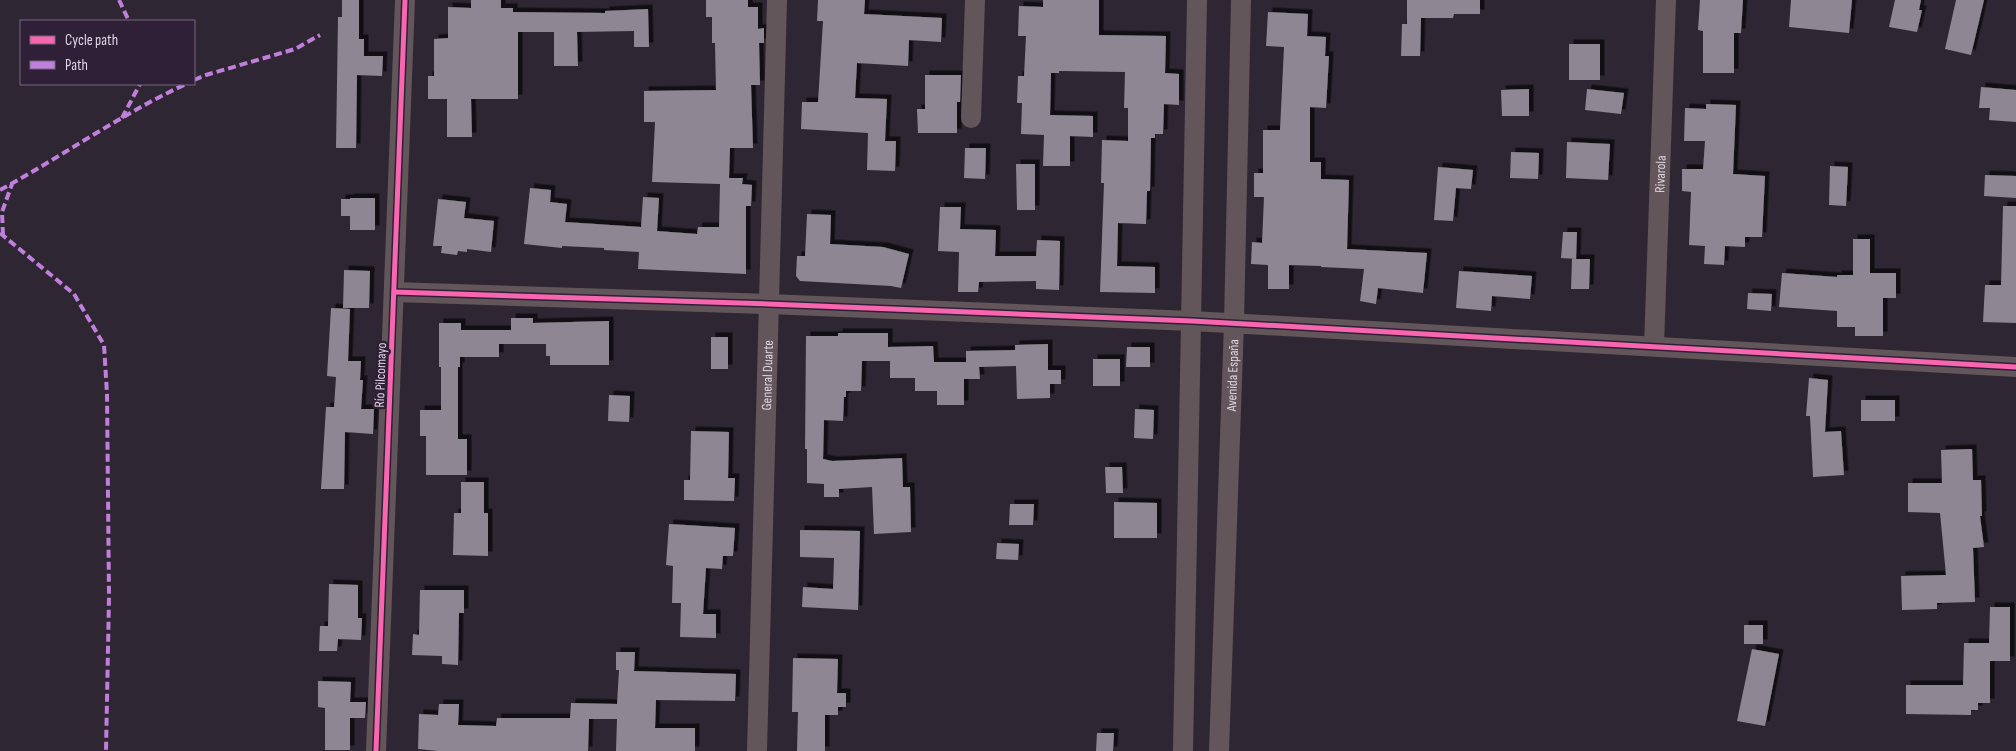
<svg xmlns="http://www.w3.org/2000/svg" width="2016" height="751" viewBox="0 0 2016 751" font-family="'Sofia Sans Condensed',sans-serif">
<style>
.building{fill:#8e8692;filter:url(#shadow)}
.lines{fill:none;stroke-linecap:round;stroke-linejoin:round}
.minor{stroke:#62565a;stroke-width:20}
.quiet{stroke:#c07fdc;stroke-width:4;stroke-dasharray:8 4;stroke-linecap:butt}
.cycleway-casing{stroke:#2f2038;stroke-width:8}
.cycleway{stroke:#f766af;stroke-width:5}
.labels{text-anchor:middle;stroke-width:5;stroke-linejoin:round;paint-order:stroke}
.street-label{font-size:14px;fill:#dfd5e5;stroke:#2f2038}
</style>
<defs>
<filter id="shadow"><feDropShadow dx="4.5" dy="-4.5" stdDeviation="0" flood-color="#0009"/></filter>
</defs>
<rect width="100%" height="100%" fill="#2e2632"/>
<g class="building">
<polygon points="342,0 359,0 359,39 364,39 364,56 383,56 382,76 357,75 356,148 336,148 338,17 342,17"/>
<polygon points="471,0 501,0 501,8 513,8 513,12 605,13 605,11 648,9 649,47 634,47 634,31 577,32 578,66 554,66 554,32 518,32 518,99 471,99 472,137 447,137 447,99 428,99 428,76 434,76 434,39 448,38 448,7 471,8"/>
<polygon points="706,0 748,0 748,7 758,7 758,29 764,28 764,43 759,43 760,85 751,85 753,148 730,148 729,178 743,178 742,184 752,185 751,206 746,206 746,274 638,269 639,252 604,250 604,248 562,246 562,248 524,244 530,188 551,190 550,202 567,204 565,222 641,227 643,197 659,198 657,231 697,234 698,227 719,227 720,184 652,182 655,122 644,122 644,91 716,90 715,43 712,43 712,17 706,17"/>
<polygon points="818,0 865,0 864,14 942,18 941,42 909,40 908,66 857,63 855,98 887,99 885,141 896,141 895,171 867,170 868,133 801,129 802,102 818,102 823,21 817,21"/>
<polygon points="1043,0 1099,0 1099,35 1166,36 1165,73 1179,74 1179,105 1164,104 1163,134 1155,134 1155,138 1151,138 1150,191 1147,191 1146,224 1118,223 1117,266 1155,267 1155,293 1100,292 1104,183 1101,183 1102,140 1128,141 1128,108 1124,108 1125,72 1059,71 1059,73 1051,73 1050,115 1093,116 1093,137 1070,136 1070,166 1043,166 1044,135 1021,134 1022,103 1017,103 1018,76 1024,76 1026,36 1018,36 1019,6 1043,7"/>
<polygon points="1407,0 1480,0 1480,14 1454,14 1453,18 1421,18 1420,56 1401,56 1402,24 1407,24"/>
<polygon points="1700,0 1743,0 1741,33 1734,33 1734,73 1703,73 1703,31 1698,30"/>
<polygon points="1791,0 1852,0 1849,33 1789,27"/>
<polygon points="1895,0 1921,0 1919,10 1922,10 1917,32 1889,27"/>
<polygon points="1956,0 1984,0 1971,55 1945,49"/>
<polygon points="1268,12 1308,14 1307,36 1326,37 1325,56 1329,56 1326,108 1310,107 1310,162 1321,162 1321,179 1349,180 1347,249 1427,253 1423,293 1378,288 1376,304 1360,301 1364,269 1321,267 1321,266 1289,265 1289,289 1268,289 1268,265 1251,264 1252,242 1262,243 1264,197 1254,197 1254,173 1263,173 1263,130 1280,130 1284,47 1266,46"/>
<rect x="1569" y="44" width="31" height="36"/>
<polygon points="925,75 961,75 960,102 957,102 957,133 918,133 917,109 925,109"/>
<polygon points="1981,87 2016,90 2016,122 1989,120 1990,108 1979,108"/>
<polygon points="1529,89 1529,116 1502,116 1501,90"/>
<polygon points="1587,89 1624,93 1621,114 1585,110"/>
<polygon points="1706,104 1736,105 1733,174 1765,176 1762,237 1745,237 1745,247 1725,246 1724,265 1704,264 1705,246 1689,245 1691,192 1682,191 1682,169 1703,169 1705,141 1684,141 1685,108 1706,109"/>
<polygon points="1567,142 1610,144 1608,180 1566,178"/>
<polygon points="965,148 986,148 985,179 964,178"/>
<polygon points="1511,152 1539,153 1538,179 1510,178"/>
<polygon points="1016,164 1035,164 1035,210 1017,210"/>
<polygon points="1830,166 1848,167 1846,206 1829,205"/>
<polygon points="1438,167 1473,170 1471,189 1456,188 1453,221 1434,220"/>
<polygon points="1985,175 2016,176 2016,198 1984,196"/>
<polygon points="350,198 375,198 375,230 350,230 350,216 341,216 341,199 350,199"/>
<polygon points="438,199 466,202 464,218 494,221 491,252 467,249 467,252 458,251 457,255 441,253 442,246 433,246"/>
<polygon points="2003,206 2016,206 2016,323 1983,322 1985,285 2001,285"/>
<polygon points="940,207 961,207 960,229 996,230 995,256 1036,256 1037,240 1060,241 1059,290 1036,289 1036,281 979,282 978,292 958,292 959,252 938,251"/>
<polygon points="807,214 831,215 830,244 883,247 909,254 901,288 891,286 800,281 796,276 797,256 805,256"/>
<polygon points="1563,232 1577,232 1576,259 1561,258"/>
<polygon points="1853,239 1870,239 1870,273 1896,273 1896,298 1883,298 1883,336 1855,336 1855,327 1837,327 1837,311 1779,307 1782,273 1837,277 1837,275 1853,275"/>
<polygon points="1572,259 1590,259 1589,289 1571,289"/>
<polygon points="344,270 370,271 369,308 343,308"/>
<polygon points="1459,271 1532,276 1530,299 1492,296 1491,311 1456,308"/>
<polygon points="1748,293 1772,294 1771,311 1747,309"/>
<polygon points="331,308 350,309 348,361 361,361 360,380 363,380 361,409 374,409 373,434 345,432 344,489 321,489 326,407 334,407 336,377 327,376"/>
<polygon points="511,318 533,318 533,323 609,321 609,365 550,365 550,356 546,356 546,344 499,344 499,357 460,357 460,367 458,367 458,439 467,439 467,475 426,475 426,436 420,436 420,410 441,410 441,367 439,367 439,323 461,323 461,330 511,330"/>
<polygon points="838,333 888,333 888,347 933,346 934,362 966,362 966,351 1015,350 1015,345 1048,344 1048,370 1061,370 1061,384 1050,384 1050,398 1017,399 1016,366 979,367 980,379 964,379 964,405 937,405 937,391 915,391 915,378 890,378 890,361 862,361 861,391 846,391 846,397 844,397 843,421 824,420 823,459 832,461 902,458 903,487 910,487 911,532 874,534 872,487 839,489 839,497 824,497 824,484 807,483 807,449 805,449 806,336 838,336"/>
<rect x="711" y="337" width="17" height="32"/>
<polygon points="1127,347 1150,347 1150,367 1126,367"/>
<rect x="1093" y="359" width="27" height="27"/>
<polygon points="1809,378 1828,380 1825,432 1841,431 1844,475 1813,477 1810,416 1806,416"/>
<polygon points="609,395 630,396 629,422 608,421"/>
<rect x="1861" y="400" width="34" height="21"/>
<polygon points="1135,409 1154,410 1153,439 1134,438"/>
<polygon points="691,431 729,432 728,478 735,478 734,501 684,500 684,480 690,480"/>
<polygon points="1972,449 1973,480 1981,480 1982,516 1980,516 1984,547 1973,548 1975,602 1937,603 1937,609 1902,610 1901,576 1946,575 1940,513 1908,512 1908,483 1942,483 1941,450"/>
<polygon points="1105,467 1122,467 1123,493 1106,493"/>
<polygon points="461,482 484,482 484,513 488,513 488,556 453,555 454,513 461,513"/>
<polygon points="1114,502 1157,503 1157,538 1114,538"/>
<polygon points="1010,504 1034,504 1033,525 1009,525"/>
<polygon points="669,524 735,528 733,556 723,556 722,569 706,568 703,614 716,614 716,638 680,637 681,603 672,603 673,566 666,565"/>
<polygon points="800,530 860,531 858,610 802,607 803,587 833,589 834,558 800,557"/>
<polygon points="997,543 1019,544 1018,560 996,559"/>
<polygon points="329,584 358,585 358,618 362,618 361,640 338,639 337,651 319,651 320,626 328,626"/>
<polygon points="420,590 464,590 464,613 459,613 458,665 442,664 442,656 412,655 413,634 419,635"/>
<polygon points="1990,607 2010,607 2010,661 1990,661 1990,703 1978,703 1978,710 1971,710 1971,715 1906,714 1906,685 1963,685 1964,643 1989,643"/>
<rect x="1744" y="625" width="19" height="19"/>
<polygon points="1752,649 1779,654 1765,726 1737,721"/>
<polygon points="616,652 635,652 634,671 736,674 735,701 656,700 655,728 695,728 695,751 616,751 617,719 589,719 588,751 438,751 418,749 419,714 438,715 439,704 459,704 458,725 496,726 497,718 570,718 571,703 617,704 619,670 616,670"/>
<polygon points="793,658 838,659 837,693 846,693 846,707 838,707 838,715 825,715 825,751 797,751 798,712 792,712"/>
<polygon points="318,681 351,682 350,702 366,702 365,718 350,718 350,750 325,750 325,708 318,707"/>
<polygon points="1097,733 1114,733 1113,751 1096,751"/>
</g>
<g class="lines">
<g class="minor">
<polyline points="971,118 975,0"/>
<polyline points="394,292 768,304 1192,321 2016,367"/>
<path id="s1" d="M1654,346L1666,0"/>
<polyline points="376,751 405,0"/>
<path id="s2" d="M757,751L777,0"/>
<polyline points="1183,751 1197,0"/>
<path id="s3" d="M1219,751L1234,323L1241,0"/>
</g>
<g class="quiet">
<polyline points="119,0 129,21"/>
<polyline points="194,80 206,75 295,49 320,35"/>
<polyline points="122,118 140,84"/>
<path d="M0,190C63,156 121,114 186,84"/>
<polyline points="0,233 74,294 104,345 107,394 109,597 106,751"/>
<polyline points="3,235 2,212 12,184"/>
</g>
<g class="cycleway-casing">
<g id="cycleway">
<polyline points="394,292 768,304 1192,321 2016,367"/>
<polyline points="376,751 405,0"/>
</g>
</g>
<use href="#cycleway" class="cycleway"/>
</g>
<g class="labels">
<g class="street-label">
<text dy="5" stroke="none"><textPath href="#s1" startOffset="172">Rivarola</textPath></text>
<text transform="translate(380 375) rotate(-88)" y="5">Río Pilcomayo</text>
<text dy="5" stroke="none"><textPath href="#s2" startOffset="376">General Duarte</textPath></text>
<text dy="5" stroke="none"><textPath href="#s3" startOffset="376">Avenida España</textPath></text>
</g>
</g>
<rect x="20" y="20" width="175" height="65" fill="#2f2038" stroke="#75687d"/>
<rect x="30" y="36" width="25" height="8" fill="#f766af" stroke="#75687d"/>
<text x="65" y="45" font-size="15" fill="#dfd5e5">Cycle path</text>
<rect x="30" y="61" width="25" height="8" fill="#c07fdc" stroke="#75687d"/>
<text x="65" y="70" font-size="15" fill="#dfd5e5">Path</text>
</svg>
